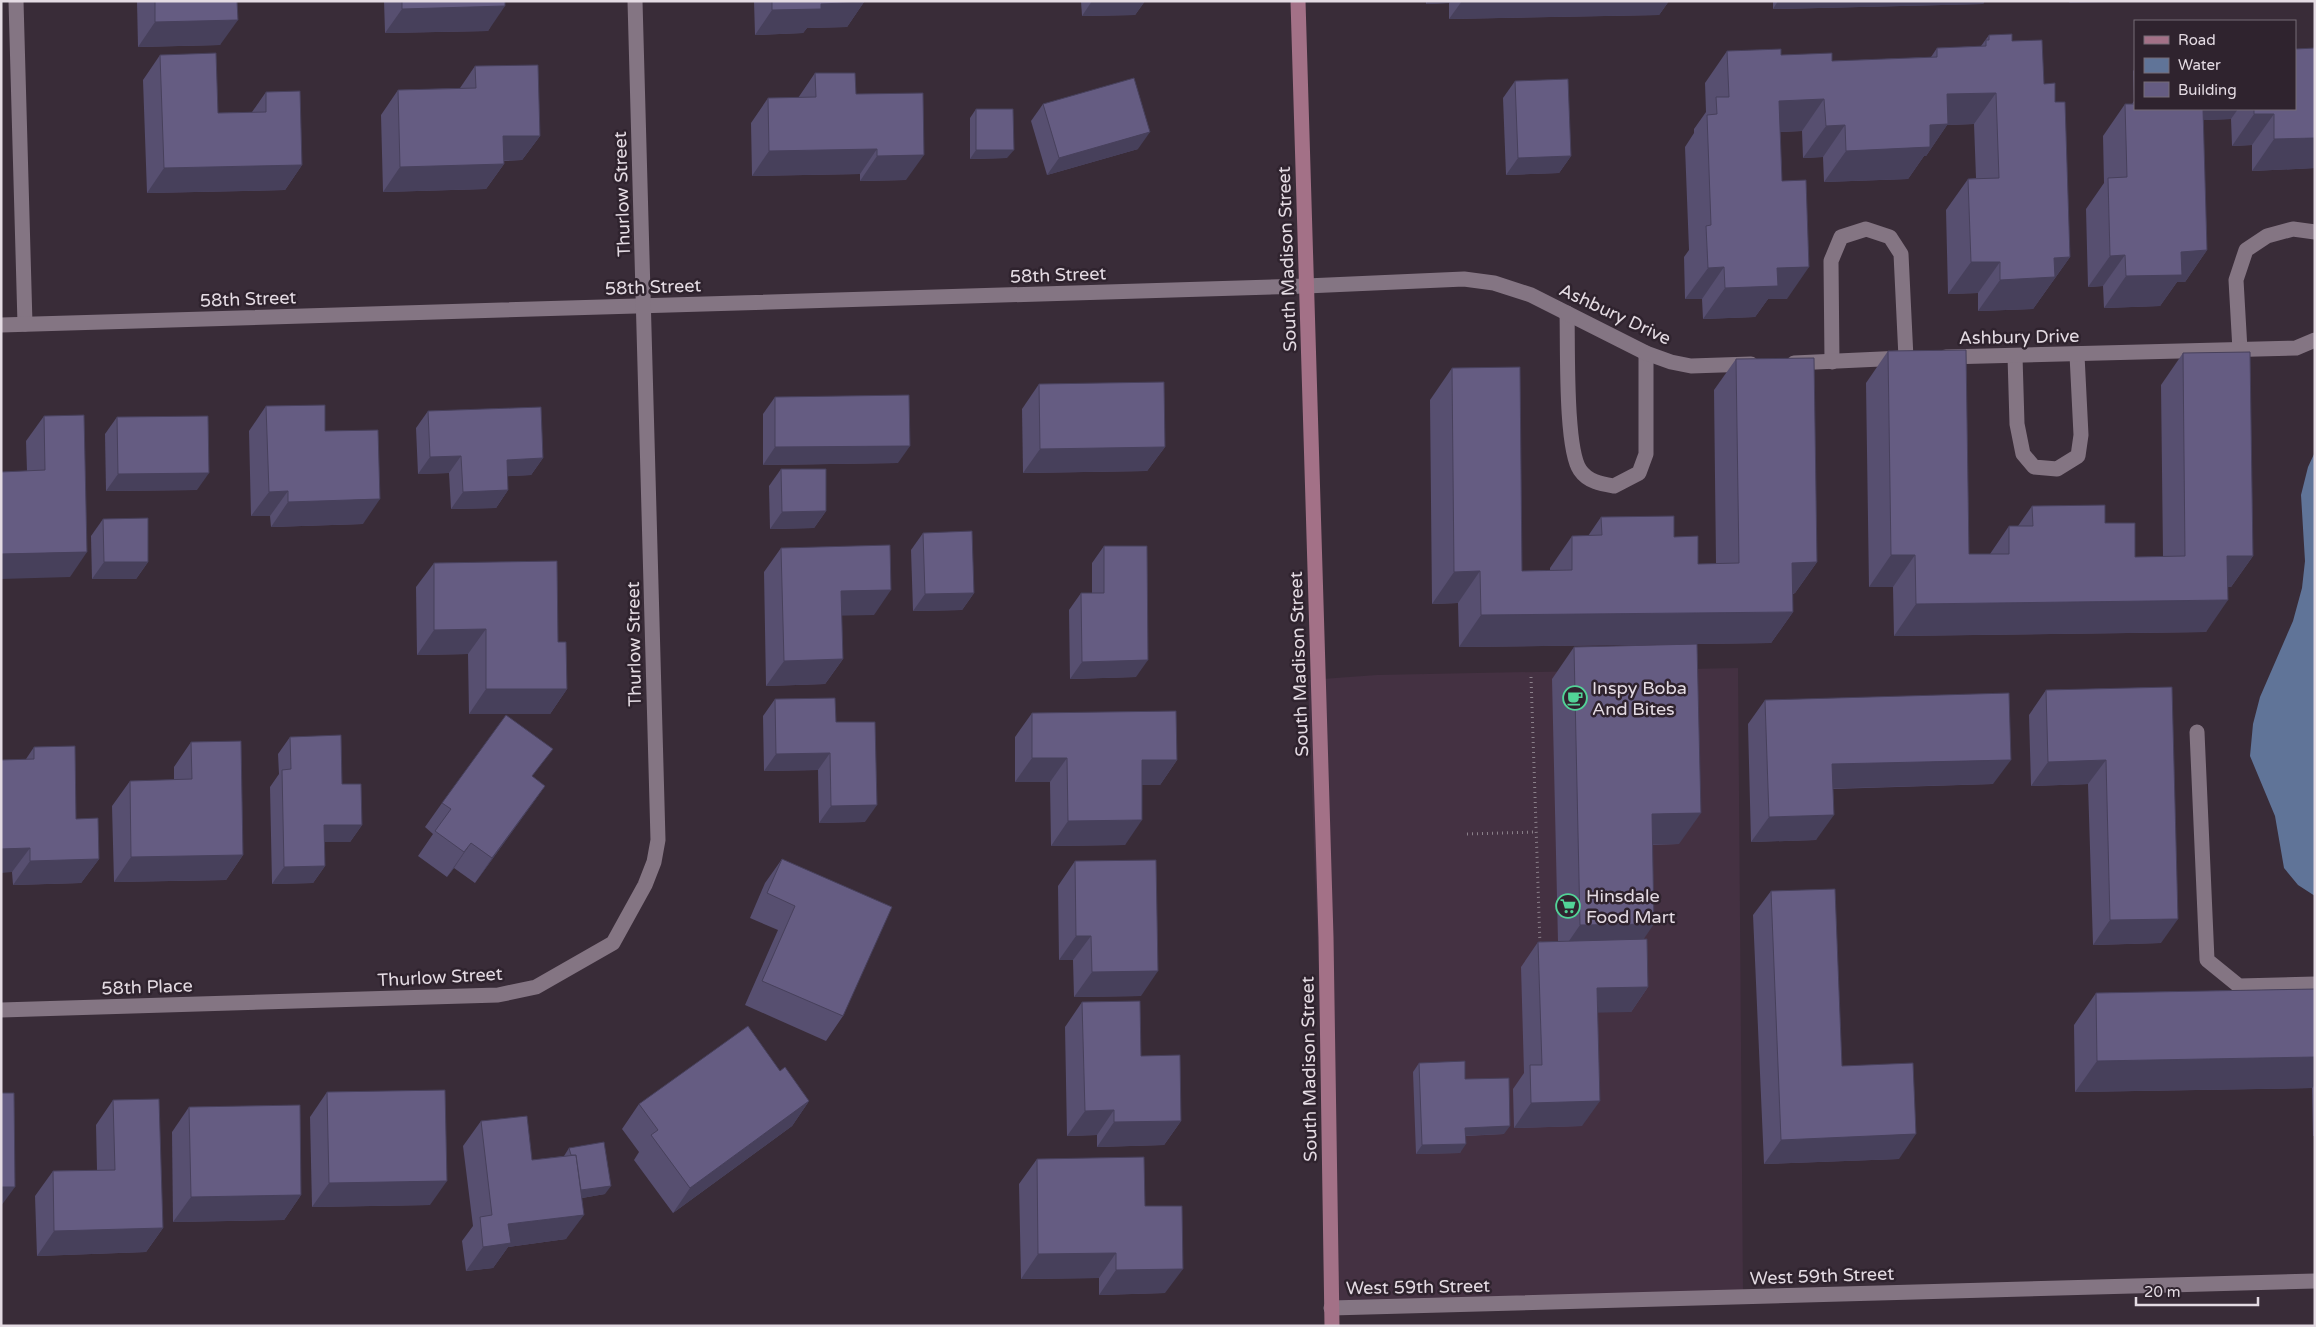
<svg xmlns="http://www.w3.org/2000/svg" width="2316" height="1327" viewBox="0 0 2316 1327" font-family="'Varela Round',sans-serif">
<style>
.built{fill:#443142}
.water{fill:#607498}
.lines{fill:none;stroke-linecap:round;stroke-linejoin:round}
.path{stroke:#8b808a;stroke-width:3;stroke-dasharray:1 4;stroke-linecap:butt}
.lane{stroke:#847583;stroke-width:15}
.street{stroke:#847583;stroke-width:15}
.secondary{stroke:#a37187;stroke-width:15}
.wall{fill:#574f70}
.shaded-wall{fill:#47405b}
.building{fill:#655c82;stroke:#47405b}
.labels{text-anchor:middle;stroke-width:5;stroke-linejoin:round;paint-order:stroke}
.street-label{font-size:18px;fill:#e4dbe3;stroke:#2f232e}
.poi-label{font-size:18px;fill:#e4dbe3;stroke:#2f232e;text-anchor:start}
</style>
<rect width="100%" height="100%" fill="#392c38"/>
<polygon class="built" points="1738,668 1743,1297 1331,1308 1308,680 1377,675"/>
<polygon class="water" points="2315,452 2315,896 2298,885 2284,868 2275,816 2250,756 2253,724 2260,697 2293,621 2302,588 2305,561 2301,495 2308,467"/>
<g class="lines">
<g class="path">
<polyline points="1531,677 1540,945"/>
<polyline points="1467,834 1536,832"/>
</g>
<polyline class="lane" points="2197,732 2207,960 2239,986 2315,984"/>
<g class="street">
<polyline points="16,1 25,324"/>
<path d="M1567,313C1568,345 1565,448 1580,470C1588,482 1602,484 1614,486L1639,473L1646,454V353"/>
<polyline points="1,325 1306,286 1464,279 1494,283 1531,295 1646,353 1671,362 1691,366 1751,364"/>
<polyline points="2240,350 2236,280 2246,250 2267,236 2293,229 2315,232"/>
<polyline points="2015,356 2017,424 2023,454 2034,467 2057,469 2078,456 2081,435 2077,355"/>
<polyline points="1946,357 2296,348 2315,340"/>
<polyline points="1832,362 1831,261 1841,237 1866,229 1890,237 1901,254 1906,358"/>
<polyline points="1794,363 1903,358"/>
<polyline points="1,1010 498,995 536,987 613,943 645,885 654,862 658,840 635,1"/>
<polyline points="1331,1308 2315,1281"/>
</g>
<polyline class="secondary" points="1298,1 1326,937 1332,1326"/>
</g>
<g class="wall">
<polygon points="137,1 237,1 220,45 138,47"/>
<polygon points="384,1 505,1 488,31 385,33"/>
<polygon points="754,1 864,1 864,2 847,27 807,28 803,33 755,35"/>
<polygon points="1081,1 1145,1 1135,15 1082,16"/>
<polygon points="1426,1 1669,1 1659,15 1449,19 1449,3 1426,4"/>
<polygon points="1773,1 1985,1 1983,4 1773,9"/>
<polygon points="1989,35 2012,41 2044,84 2055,102 2070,257 2033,309 1978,311 1978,293 1948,294 1946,210 1968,179 1976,178 1974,124 1947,125 1926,156 1924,156 1908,179 1824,182 1823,157 1803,158 1802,131 1780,132 1787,299 1768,299 1755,317 1703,319 1702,299 1685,299 1684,257 1689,250 1685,147 1694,133 1694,129 1706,112 1705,83 1727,51 1781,55 1832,61 1931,57 1937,48 1981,46"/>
<polygon points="160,55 218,113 252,112 266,92 302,165 285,190 147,193 143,80"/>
<polygon points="475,66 540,136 522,160 504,161 504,164 486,189 383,192 381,115 398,90 460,88"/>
<polygon points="2135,69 2135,109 2295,109 2315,168 2252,171 2252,145 2232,146 2231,119 2203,120 2207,250 2185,282 2177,282 2160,306 2104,308 2103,286 2088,287 2086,209 2104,183 2103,136 2125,104 2132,104 2134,101 2133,71"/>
<polygon points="815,73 856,94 906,180 860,181 860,174 752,176 751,123 768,98 798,98"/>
<polygon points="1515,81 1571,156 1559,173 1506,175 1503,98"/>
<polygon points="1043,104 1138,149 1047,175 1031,121"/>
<polygon points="976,109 1007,158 970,159 970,118"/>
<polygon points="1888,351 1969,554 1990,554 2009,526 2018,526 2032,506 2105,523 2135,557 2163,557 2161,385 2183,353 2253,556 2231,587 2228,587 2206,632 1894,636 1893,587 1869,587 1866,383"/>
<polygon points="1736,359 1817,562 1795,593 1793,594 1793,612 1771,643 1459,647 1458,603 1432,604 1430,400 1452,368 1522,571 1550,570 1550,568 1572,536 1588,536 1601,517 1674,537 1698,564 1716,564 1714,390"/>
<polygon points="1039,384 1165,447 1147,471 1023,473 1022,409"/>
<polygon points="775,397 898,463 763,465 763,414"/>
<polygon points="266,406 325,431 363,524 271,527 270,516 251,516 249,431"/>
<polygon points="428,411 543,458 531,475 507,476 508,490 496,508 451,509 449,473 418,474 416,428"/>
<polygon points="44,416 70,577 27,471 26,441"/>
<polygon points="117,417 197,490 106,491 105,434"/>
<polygon points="781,469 826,511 814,528 770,529 769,486"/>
<polygon points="103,519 148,562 136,579 92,579 91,536"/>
<polygon points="923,533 974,593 962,610 913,611 911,550"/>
<polygon points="1104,546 1136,677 1070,679 1069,610 1081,593 1092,593 1092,563"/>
<polygon points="781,548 874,615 841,615 843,659 825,684 766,686 764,572"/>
<polygon points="434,563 567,689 550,714 469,714 468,654 417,655 416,587"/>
<polygon points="1574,647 1679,844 1653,845 1644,939 1648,987 1631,1012 1597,1012 1582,1126 1514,1128 1513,1089 1524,1073 1521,967 1538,942 1558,942 1552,679"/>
<polygon points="2172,687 2161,943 2093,945 2088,784 2031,786 2029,715 2046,690"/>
<polygon points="775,699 836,722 865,822 819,823 818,770 764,771 763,716"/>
<polygon points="1765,700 1993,784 1833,789 1816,840 1751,842 1748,724"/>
<polygon points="1032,713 1177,760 1160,785 1142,785 1125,845 1051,846 1050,782 1015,782 1015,737"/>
<polygon points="290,737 342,784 362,825 350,842 324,842 325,866 313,883 272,884 270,787 279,774 278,754"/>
<polygon points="191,742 243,855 226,880 114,882 112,806 130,781 174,780 174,767"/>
<polygon points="34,747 99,859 81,883 13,885 12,872 26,759"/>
<polygon points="533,777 545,786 475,883 454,868 447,877 418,856 433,834 425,827 442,803"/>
<polygon points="782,859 843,1016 826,1041 745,1005 778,930 750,918 765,883"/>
<polygon points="1075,861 1141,996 1074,997 1073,960 1059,960 1058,886"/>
<polygon points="1771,891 1842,1066 1899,1159 1764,1164 1753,915"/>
<polygon points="2315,989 2315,1136 2313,1136 2312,1088 2075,1092 2074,1025 2096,993"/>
<polygon points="1082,1002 1141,1056 1181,1121 1164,1145 1097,1147 1097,1135 1067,1136 1065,1027"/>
<polygon points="1419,1063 1465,1079 1504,1134 1466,1136 1460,1153 1416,1154 1413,1072"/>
<polygon points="780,1071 809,1101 792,1126 673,1213 634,1160 639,1152 622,1129 639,1104"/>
<polygon points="327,1092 430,1205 312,1207 310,1117"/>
<polygon points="113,1100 163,1228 146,1252 37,1256 35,1196 53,1171 97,1170 96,1125"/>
<polygon points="189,1107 301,1195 284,1220 173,1222 172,1132"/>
<polygon points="481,1121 532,1160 564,1156 569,1148 605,1194 582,1198 566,1239 508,1247 493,1268 466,1271 462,1241 473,1226 463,1146"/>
<polygon points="1037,1159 1145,1206 1165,1293 1099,1295 1099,1278 1021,1279 1019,1184"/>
</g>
<g class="shaded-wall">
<polygon points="1092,1 1145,1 1135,15 1082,16"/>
<polygon points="1428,1 1451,1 1449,3 1426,4"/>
<polygon points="1462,1 1669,1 1659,15 1449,19"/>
<polygon points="1778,1 1985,1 1983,4 1773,9"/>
<polygon points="2070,1 2156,1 2069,3"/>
<polygon points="864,2 847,27 807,28 803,33 755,35 772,10 821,4"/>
<polygon points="505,6 488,31 385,33 402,9"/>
<polygon points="238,20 220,45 138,47 155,22"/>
<polygon points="1996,93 1974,124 1947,125 1926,156 1924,156 1908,179 1824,182 1846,151 1947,94"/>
<polygon points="1824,99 1802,131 1756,133 1779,101"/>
<polygon points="2189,109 2238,109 2231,119 2180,121"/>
<polygon points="2254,114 2274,114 2252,145 2232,146"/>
<polygon points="1845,125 1823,157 1803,158 1826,126"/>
<polygon points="1150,132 1138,149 1047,175 1059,158"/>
<polygon points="503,136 540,136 522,160 486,161"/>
<polygon points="2315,138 2315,168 2252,171 2274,139"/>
<polygon points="877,149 860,174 752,176 769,151"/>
<polygon points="976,150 1014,150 1007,158 970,159"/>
<polygon points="924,155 906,180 860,181 877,156"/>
<polygon points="1571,156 1559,173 1506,175 1518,158"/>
<polygon points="504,164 486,189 383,192 400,167"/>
<polygon points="302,165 285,190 147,193 164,168"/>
<polygon points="2207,250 2185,282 2177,282 2160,306 2104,308 2126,276 2181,252"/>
<polygon points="2125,255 2103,286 2088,287 2110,256"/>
<polygon points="2070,257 2033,309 1978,311 2000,280 2054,258"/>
<polygon points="1971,262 2000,262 1978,293 1948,294"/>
<polygon points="1724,267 1702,299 1685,299 1708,268"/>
<polygon points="1809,267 1787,299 1768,299 1755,317 1703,319 1725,288 1777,268"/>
<polygon points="910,446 898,463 763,465 775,447"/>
<polygon points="1165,447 1147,471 1023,473 1040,449"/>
<polygon points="461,456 449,473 418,474 430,457"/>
<polygon points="543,458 531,475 495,477 507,460"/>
<polygon points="209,473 197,490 106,491 118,474"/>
<polygon points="508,490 496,508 451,509 463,492"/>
<polygon points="288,491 270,516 251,516 269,492"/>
<polygon points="380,499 363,524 271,527 288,502"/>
<polygon points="826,511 814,528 770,529 782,512"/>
<polygon points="87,552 70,577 1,579 1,554"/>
<polygon points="1891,555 1915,555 1893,587 1869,587"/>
<polygon points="2227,556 2253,556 2231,587 2205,588"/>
<polygon points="104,562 148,562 136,579 92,579"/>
<polygon points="1817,562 1795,593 1770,594 1792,563"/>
<polygon points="1480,571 1458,603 1432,604 1454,572"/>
<polygon points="891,590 874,615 823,616 841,591"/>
<polygon points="974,593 962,610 913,611 925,594"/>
<polygon points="2228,600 2206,632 1894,636 1916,604"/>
<polygon points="1793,612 1771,643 1459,647 1481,615"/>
<polygon points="486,629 468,654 417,655 434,630"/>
<polygon points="843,659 825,684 766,686 784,661"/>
<polygon points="1148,660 1136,677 1070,679 1082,662"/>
<polygon points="486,689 567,689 550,714 469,714"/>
<polygon points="830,753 818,770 764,771 776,754"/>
<polygon points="1032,758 1067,758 1050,782 1015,782"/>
<polygon points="1142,760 1177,760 1160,785 1124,785"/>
<polygon points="2011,760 1993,784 1815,789 1832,764"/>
<polygon points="2106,760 2088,784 2031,786 2048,762"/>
<polygon points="545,786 528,810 475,883 492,858"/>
<polygon points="877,805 865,822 819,823 831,806"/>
<polygon points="1701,813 1679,844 1630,845 1652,814"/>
<polygon points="1834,815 1816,840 1751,842 1769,817"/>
<polygon points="1142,820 1125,845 1051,846 1068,821"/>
<polygon points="324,825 362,825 350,842 312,842"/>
<polygon points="471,843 454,868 447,877 464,852"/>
<polygon points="30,848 12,872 1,873 1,849"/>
<polygon points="243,855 226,880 114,882 131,857"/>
<polygon points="99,859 81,883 13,885 30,861"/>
<polygon points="325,866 313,883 272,884 284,867"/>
<polygon points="2178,919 2161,943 2093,945 2110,920"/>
<polygon points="1654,924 1632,956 1558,957 1580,925"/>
<polygon points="1076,936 1091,936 1073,960 1059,960"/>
<polygon points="1158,971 1141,996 1074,997 1092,972"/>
<polygon points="1648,987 1631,1012 1579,1013 1597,988"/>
<polygon points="2315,1057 2315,1085 2312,1088 2075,1092 2097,1061"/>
<polygon points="809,1101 792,1126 673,1213 690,1188"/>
<polygon points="1600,1101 1582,1126 1514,1128 1531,1103"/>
<polygon points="1114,1110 1097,1135 1067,1136 1085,1111"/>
<polygon points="1181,1121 1164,1145 1097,1147 1114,1122"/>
<polygon points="1510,1126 1504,1134 1459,1136 1465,1128"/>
<polygon points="1916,1134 1899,1159 1764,1164 1781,1140"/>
<polygon points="1466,1144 1460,1153 1416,1154 1422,1145"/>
<polygon points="447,1181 430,1205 312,1207 329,1183"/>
<polygon points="611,1186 605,1194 570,1200 577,1191"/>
<polygon points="1,1187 15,1187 1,1206"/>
<polygon points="301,1195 284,1220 173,1222 191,1197"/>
<polygon points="584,1215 566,1239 508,1247 493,1268 466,1271 483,1247 508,1224"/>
<polygon points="163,1228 146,1252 37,1256 54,1231"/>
<polygon points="1116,1253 1099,1278 1021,1279 1038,1254"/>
<polygon points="1183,1269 1165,1293 1099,1295 1116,1270"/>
</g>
<g class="building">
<polygon points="155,1 237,1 238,20 155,22"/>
<polygon points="402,1 505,1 505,6 402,9"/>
<polygon points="772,1 864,1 864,2 821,4 821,9 772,10"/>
<polygon points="2012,34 2012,41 2042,40 2044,84 2055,83 2055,102 2065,102 2070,257 2054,258 2055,277 2000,280 2000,262 1971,262 1968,179 1999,178 1996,93 1947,94 1948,124 1930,125 1930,147 1846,151 1845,125 1826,126 1824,99 1779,101 1782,181 1806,180 1809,267 1777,268 1778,286 1725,288 1724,267 1708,268 1706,226 1711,225 1707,115 1717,114 1716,97 1729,97 1727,51 1781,49 1781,55 1832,53 1832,61 1937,57 1937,48 1986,46 1986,40 1989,40 1989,35"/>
<polygon points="2315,48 2315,138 2274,139 2274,114 2254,114 2254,109 2295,109 2295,49"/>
<polygon points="216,53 218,113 266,112 266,92 300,91 302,165 164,168 160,55"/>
<polygon points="538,65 540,136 503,136 504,164 400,167 398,90 476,88 475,66"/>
<polygon points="815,73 855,73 856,94 923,93 924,155 877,156 877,149 769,151 768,98 816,97"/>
<polygon points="1134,78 1150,132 1059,158 1043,104"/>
<polygon points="1568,79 1571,156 1518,158 1515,81"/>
<polygon points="2125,104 2135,104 2135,109 2203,109 2207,250 2181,252 2182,275 2126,276 2125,255 2110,256 2108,178 2127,177"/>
<polygon points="976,109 1013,109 1014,150 976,150"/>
<polygon points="1966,350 1969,554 2009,554 2009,526 2033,526 2032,506 2105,505 2105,523 2135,523 2135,557 2185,556 2183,353 2250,352 2253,556 2227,556 2228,600 1916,604 1915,555 1891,555 1888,351"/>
<polygon points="1814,358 1817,562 1792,563 1793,612 1481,615 1480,571 1454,572 1452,368 1520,367 1522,571 1572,570 1572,536 1602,535 1601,517 1674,516 1674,537 1698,536 1698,564 1739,563 1736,359"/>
<polygon points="1164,382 1165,447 1040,449 1039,384"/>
<polygon points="909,395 910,446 775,447 775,397"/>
<polygon points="325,405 325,431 378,430 380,499 288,502 288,491 269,492 266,406"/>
<polygon points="541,407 543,458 507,460 508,490 463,492 461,456 430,457 428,411"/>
<polygon points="84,415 87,552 1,554 1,472 45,470 44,416"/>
<polygon points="208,416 209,473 118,474 117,417"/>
<polygon points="781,469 826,469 826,511 782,512"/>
<polygon points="148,518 148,562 104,562 103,519"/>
<polygon points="972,531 974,593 925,594 923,533"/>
<polygon points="890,545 891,590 841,591 843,659 784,661 781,548"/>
<polygon points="1104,546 1147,546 1148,660 1082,662 1081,593 1104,593"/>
<polygon points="557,561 558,642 566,642 567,689 486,689 486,629 434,630 434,563"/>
<polygon points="1697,644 1701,813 1652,814 1654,924 1580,925 1574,647"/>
<polygon points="2172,687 2178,919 2110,920 2106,760 2048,762 2046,690"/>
<polygon points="2009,693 2011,760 1832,764 1834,815 1769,817 1765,700"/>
<polygon points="835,698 836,722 875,722 877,805 831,806 830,753 776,754 775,699"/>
<polygon points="1176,711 1177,760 1142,760 1142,820 1068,821 1067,758 1032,758 1032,713"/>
<polygon points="506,715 553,749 532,776 545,786 492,858 471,843 464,852 435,831 451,809 442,803"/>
<polygon points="341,735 342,784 361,784 362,825 324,825 325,866 284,867 282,770 291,769 290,737"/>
<polygon points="241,741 243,855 131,857 130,781 192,779 191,742"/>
<polygon points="75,746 76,819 98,818 99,859 30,861 30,848 1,849 1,760 34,759 34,747"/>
<polygon points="782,859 892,907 843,1016 762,981 795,906 767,893"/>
<polygon points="1156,860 1158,971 1092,972 1091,936 1076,936 1075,861"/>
<polygon points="1835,889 1842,1066 1913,1063 1916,1134 1781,1140 1771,891"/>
<polygon points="1647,939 1648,987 1597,988 1600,1101 1531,1103 1530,1065 1542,1065 1538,942"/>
<polygon points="2315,989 2315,1057 2097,1061 2096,993"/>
<polygon points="1140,1001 1141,1056 1180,1055 1181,1121 1114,1122 1114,1110 1085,1111 1082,1002"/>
<polygon points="748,1026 780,1071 785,1067 809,1101 690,1188 651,1135 658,1130 639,1104"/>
<polygon points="1465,1061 1465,1079 1509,1078 1510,1126 1465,1128 1466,1144 1422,1145 1419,1063"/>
<polygon points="445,1090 447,1181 329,1183 327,1092"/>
<polygon points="1,1093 14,1093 15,1187 1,1187"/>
<polygon points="159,1099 163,1228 54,1231 53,1171 115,1170 113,1100"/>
<polygon points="300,1105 301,1195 191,1197 189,1107"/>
<polygon points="527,1116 532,1160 576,1155 584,1215 508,1224 511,1243 483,1247 480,1217 492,1215 481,1121"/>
<polygon points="604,1142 611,1186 581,1190 576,1155 571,1155 569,1148"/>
<polygon points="1144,1157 1145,1206 1182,1206 1183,1269 1116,1270 1116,1253 1038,1254 1037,1159"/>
</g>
<defs>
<g id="cafe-ring" transform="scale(1.25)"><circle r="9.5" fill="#2f232e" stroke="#52d397" stroke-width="1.5"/><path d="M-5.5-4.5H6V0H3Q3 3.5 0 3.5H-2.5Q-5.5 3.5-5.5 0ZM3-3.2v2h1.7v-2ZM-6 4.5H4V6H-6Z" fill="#52d397"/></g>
<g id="supermarket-ring" transform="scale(1.25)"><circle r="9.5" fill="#2f232e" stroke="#52d397" stroke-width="1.5"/><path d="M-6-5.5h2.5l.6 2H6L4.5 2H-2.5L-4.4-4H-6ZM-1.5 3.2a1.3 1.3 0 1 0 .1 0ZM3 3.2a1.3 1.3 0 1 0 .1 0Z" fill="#52d397"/></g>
</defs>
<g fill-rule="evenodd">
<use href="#cafe-ring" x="1575" y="698"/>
<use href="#supermarket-ring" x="1568" y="906"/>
</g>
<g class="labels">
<g class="street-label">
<text transform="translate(622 194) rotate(-92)" y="6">Thurlow Street</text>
<text transform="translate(1287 259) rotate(-92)" y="6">South Madison Street</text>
<text transform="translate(1058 275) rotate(-2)" y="6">58th Street</text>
<text transform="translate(653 287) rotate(-2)" y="6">58th Street</text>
<text transform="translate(248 299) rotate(-2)" y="6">58th Street</text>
<text transform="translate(1615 314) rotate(25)" y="6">Ashbury Drive</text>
<text transform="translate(2019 337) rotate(-1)" y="6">Ashbury Drive</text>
<text transform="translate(634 644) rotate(-91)" y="6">Thurlow Street</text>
<text transform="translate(1299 664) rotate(-92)" y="6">South Madison Street</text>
<text transform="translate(440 977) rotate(-3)" y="6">Thurlow Street</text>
<text transform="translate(147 987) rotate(-2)" y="6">58th Place</text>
<text transform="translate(1309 1069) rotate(-91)" y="6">South Madison Street</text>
<text transform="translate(1822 1276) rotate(-2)" y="6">West 59th Street</text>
<text transform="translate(1418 1287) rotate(-1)" y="6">West 59th Street</text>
</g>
<g class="poi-label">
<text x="1592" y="694">Inspy Boba<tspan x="1592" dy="21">And Bites</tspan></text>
<text x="1586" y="902">Hinsdale<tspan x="1586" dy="21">Food Mart</tspan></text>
</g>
</g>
<rect width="2316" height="1327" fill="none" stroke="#e4dbe3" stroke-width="5"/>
<rect x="2134" y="20" width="162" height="90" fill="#2f232e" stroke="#776d76"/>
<rect x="2144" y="36" width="25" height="8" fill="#a37187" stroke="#776d76"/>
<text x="2178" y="45" font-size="15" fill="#e4dbe3">Road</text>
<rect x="2144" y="58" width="25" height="15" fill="#607498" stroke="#776d76"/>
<text x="2178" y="70" font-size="15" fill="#e4dbe3">Water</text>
<rect x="2144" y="82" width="25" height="15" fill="#655c82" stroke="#776d76"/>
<text x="2178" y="95" font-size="15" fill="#e4dbe3">Building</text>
<path d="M2136 1297v8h122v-8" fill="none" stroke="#e4dbe3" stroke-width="2.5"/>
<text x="2144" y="1297" font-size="15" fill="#e4dbe3" stroke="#2f232e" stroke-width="4" paint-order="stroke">20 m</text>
</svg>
